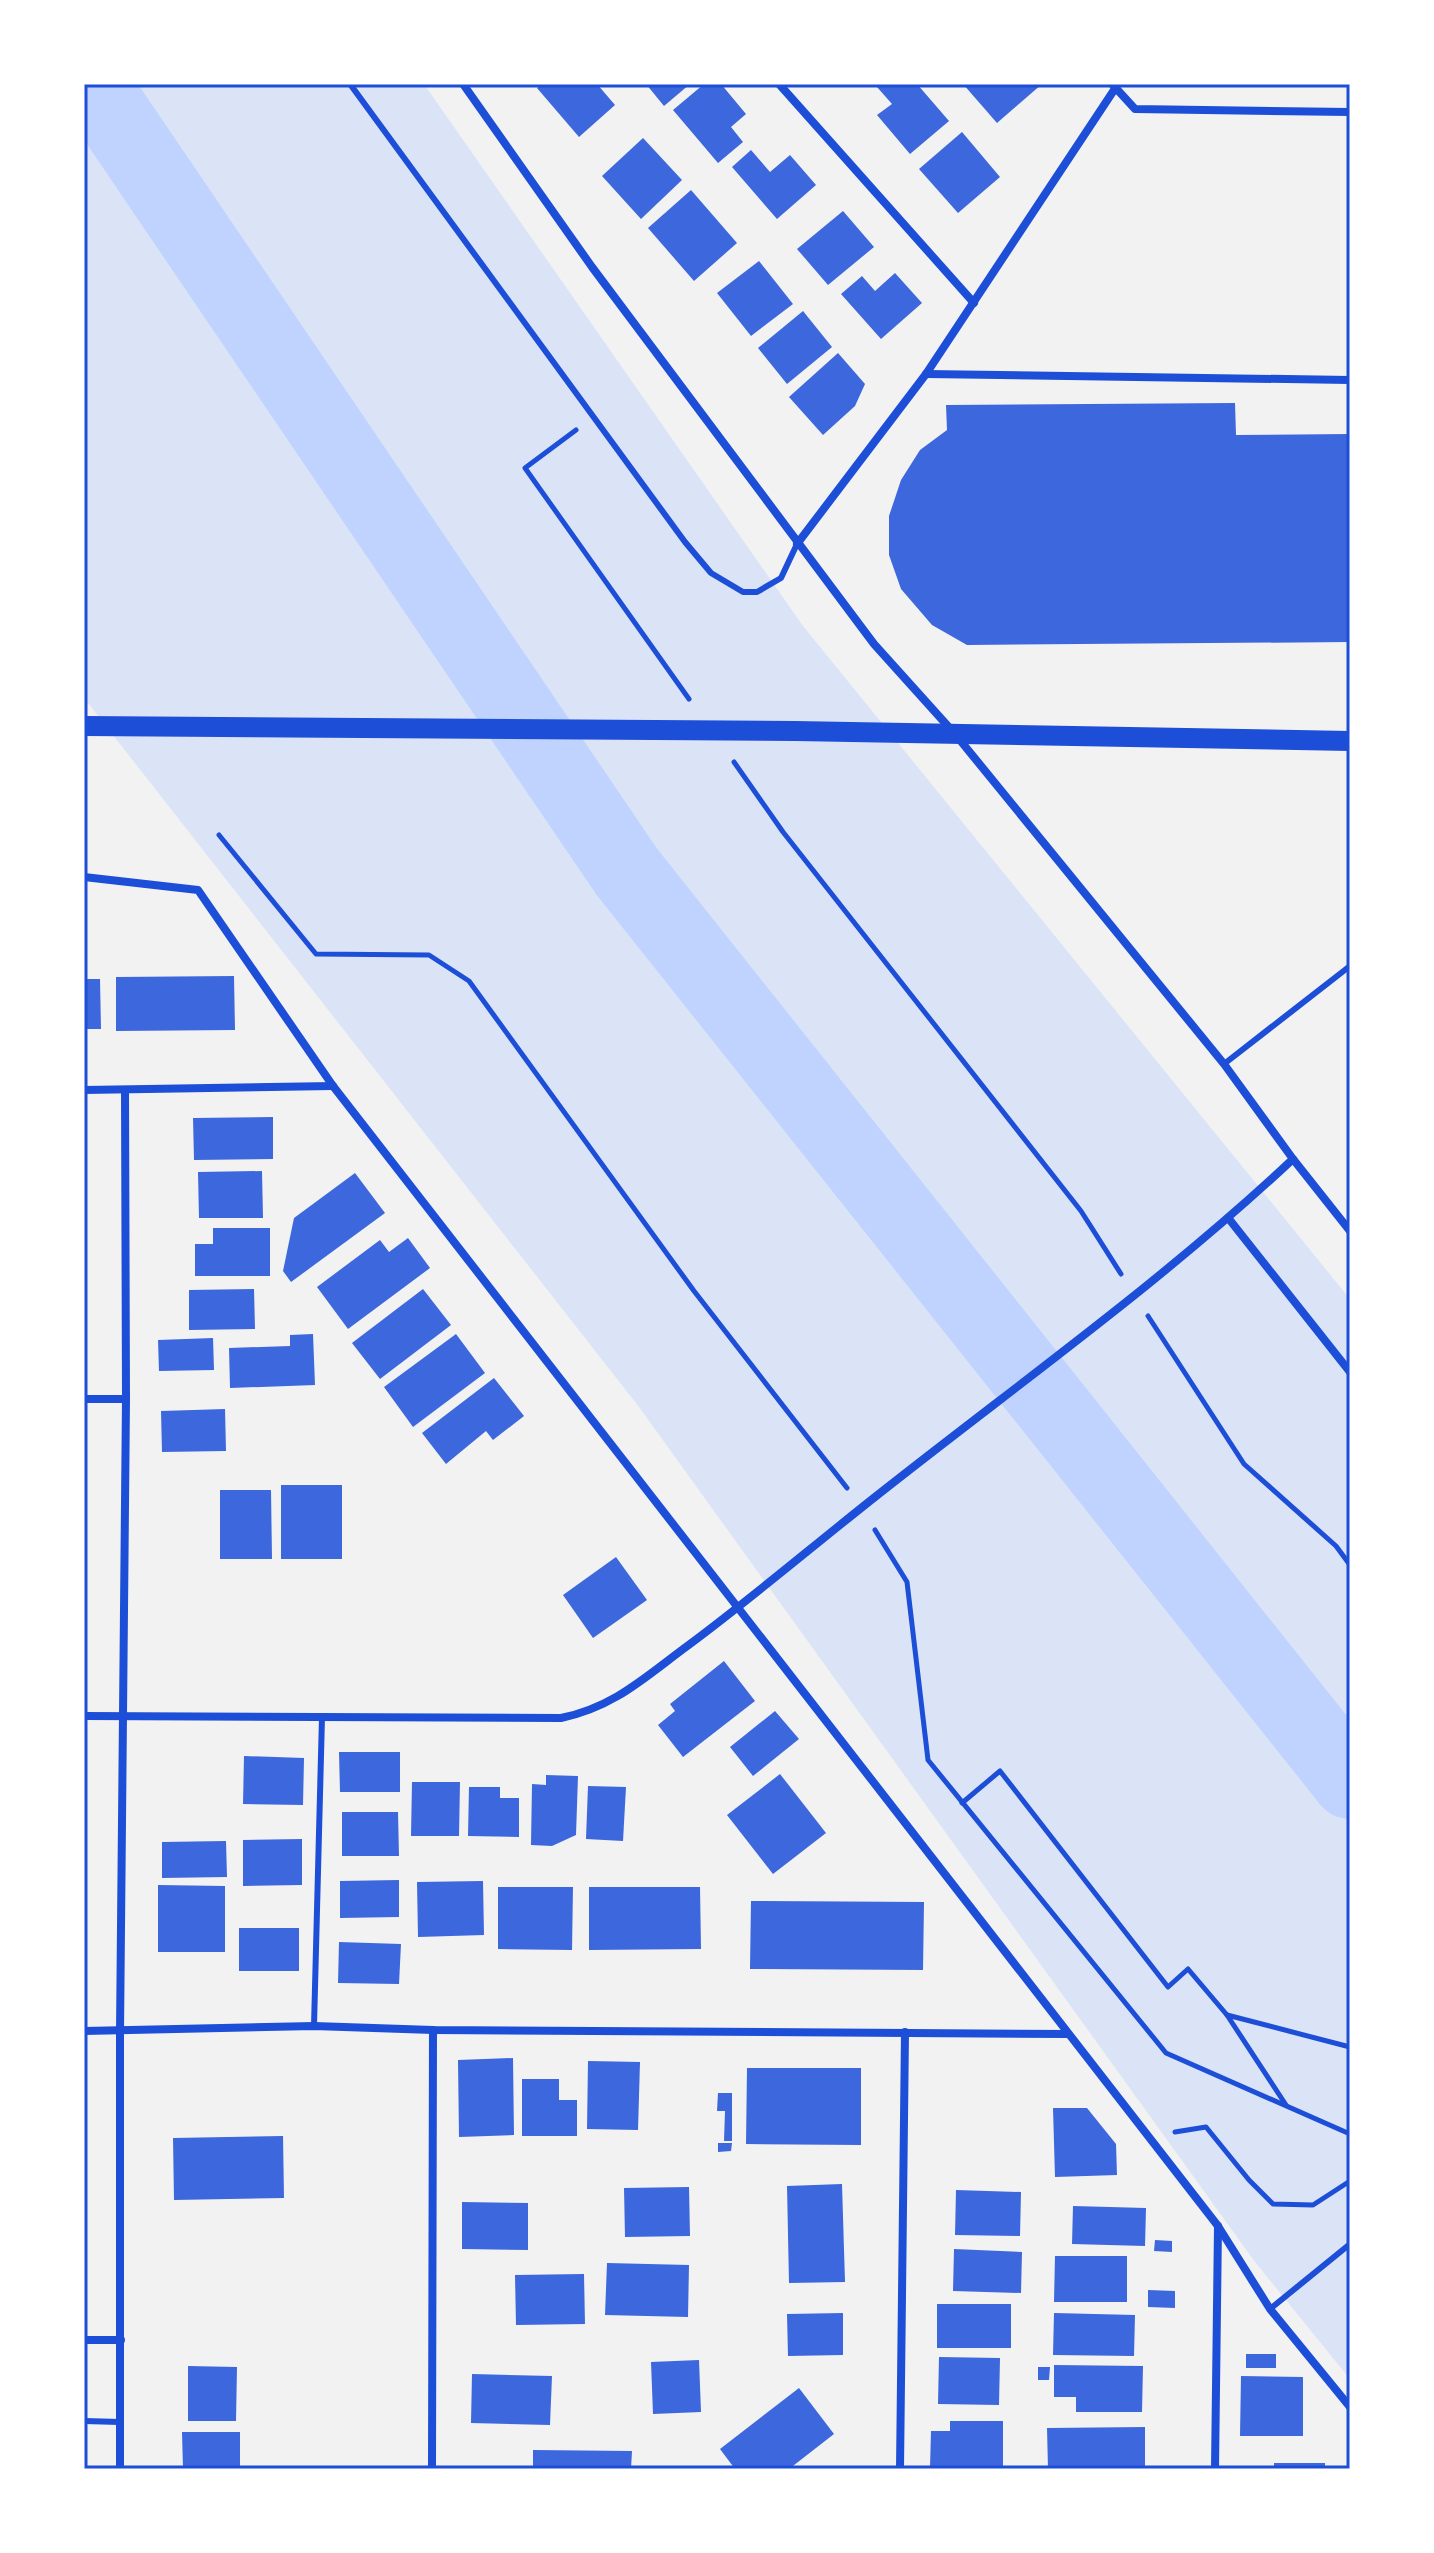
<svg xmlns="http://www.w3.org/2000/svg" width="1434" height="2553" viewBox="0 0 1434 2553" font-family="Ubuntu,sans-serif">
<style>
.green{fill:#dbe4f7}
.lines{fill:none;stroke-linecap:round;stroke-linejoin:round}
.river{stroke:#bfd3fe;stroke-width:76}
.building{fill:#3d67dc}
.path{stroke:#1d4ed8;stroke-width:5}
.service{stroke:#1d4ed8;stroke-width:6}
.minor{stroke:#1d4ed8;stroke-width:8}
.primary{stroke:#1d4ed8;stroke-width:20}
.neatline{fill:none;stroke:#1d4ed8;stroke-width:3}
</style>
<rect width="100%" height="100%" fill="#f2f2f2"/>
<polygon class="green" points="84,84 424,84 803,626 1350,1299 1350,2379 1255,2262 639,1407 84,698"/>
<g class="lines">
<polyline class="river" points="92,84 627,872 1350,1781"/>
</g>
<g class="building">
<polygon points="542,84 597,84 615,105 579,137 537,88"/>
<polygon points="646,84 690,84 664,106"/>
<polygon points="704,84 721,84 746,114 731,127 743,142 718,163 673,110"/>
<polygon points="881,84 917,84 949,121 910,154 877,115 892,104 877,87"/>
<polygon points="963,84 1042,84 997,123"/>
<polygon points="962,132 1000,177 958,213 919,169"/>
<polygon points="643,138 682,180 641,219 602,176"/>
<polygon points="751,150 770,172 790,155 816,185 777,219 732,167"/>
<polygon points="691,190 737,243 694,281 648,228"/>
<polygon points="843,211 874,247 828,285 797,249"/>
<polygon points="759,261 793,304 751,336 717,293"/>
<polygon points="895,273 922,303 881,339 841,294 862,276 875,291"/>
<polygon points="803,311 832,347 787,384 758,348"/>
<polygon points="838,353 865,384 855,406 823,435 789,397"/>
<polygon points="1235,403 1236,435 1350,434 1350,642 967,645 932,625 901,589 889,555 889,516 901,480 920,450 947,430 946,405"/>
<polygon points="234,976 235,1030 116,1031 116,977"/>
<polygon points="84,979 100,979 101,1029 84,1029"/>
<polygon points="273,1117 273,1159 194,1160 193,1118"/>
<polygon points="262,1171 263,1218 199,1218 198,1172"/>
<polygon points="355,1173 385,1213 291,1282 283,1271 294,1218"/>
<polygon points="213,1228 270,1228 270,1276 195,1276 195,1244 213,1244"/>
<polygon points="408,1238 430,1268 348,1329 317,1287 380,1240 389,1252"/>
<polygon points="254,1289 255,1329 189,1330 189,1290"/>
<polygon points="423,1289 451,1325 380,1379 352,1343"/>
<polygon points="313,1334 315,1385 230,1388 229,1348 290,1346 290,1335"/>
<polygon points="456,1334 485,1373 413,1427 384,1387"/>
<polygon points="213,1338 214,1370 159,1371 158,1340"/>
<polygon points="494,1378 524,1416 493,1440 486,1431 446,1464 422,1433"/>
<polygon points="225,1409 226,1451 162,1452 161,1411"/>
<rect x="281" y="1485" width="61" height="74"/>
<polygon points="220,1490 271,1490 272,1559 220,1559"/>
<polygon points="616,1557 647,1600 593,1638 563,1595"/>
<polygon points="724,1661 755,1701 683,1757 658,1725 675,1711 670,1704"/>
<polygon points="775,1711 799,1739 753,1776 730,1747"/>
<polygon points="339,1752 400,1752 400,1792 340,1792"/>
<polygon points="244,1756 304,1758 303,1805 243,1804"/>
<polygon points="780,1774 826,1833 773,1874 727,1815"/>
<polygon points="546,1775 578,1776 576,1835 552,1846 531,1845 532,1784 546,1785"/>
<polygon points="412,1782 460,1782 459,1836 411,1836"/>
<polygon points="588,1786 626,1787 623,1841 586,1839"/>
<polygon points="469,1787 500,1787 500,1798 519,1798 519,1837 468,1836"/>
<polygon points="342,1812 398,1812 399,1856 342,1856"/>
<polygon points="302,1839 302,1885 243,1886 243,1840"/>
<polygon points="226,1841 227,1877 162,1878 162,1842"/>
<polygon points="399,1880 399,1917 340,1918 340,1881"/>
<polygon points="483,1881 484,1935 418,1937 417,1882"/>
<polygon points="158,1885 225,1886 225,1952 158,1952"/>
<polygon points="498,1887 573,1887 572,1950 498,1949"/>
<polygon points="589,1887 700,1887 701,1949 589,1950"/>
<polygon points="751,1901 924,1902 923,1970 750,1969"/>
<rect x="239" y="1928" width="60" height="43"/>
<polygon points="339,1942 401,1944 399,1984 338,1983"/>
<polygon points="513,2058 514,2135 459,2137 458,2060"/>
<polygon points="588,2061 640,2062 638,2130 587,2129"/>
<polygon points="747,2068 861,2068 861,2145 746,2144"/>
<polygon points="522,2079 559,2079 559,2100 577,2100 577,2136 522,2136"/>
<polygon points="718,2093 732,2093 732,2141 724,2141 725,2111 717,2111"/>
<polygon points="1053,2108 1087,2108 1116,2144 1117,2175 1055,2177"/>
<polygon points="283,2136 284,2198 174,2200 173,2138"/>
<polygon points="718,2143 732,2143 731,2151 718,2152"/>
<polygon points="842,2184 845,2282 789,2283 787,2186"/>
<polygon points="689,2187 690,2236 625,2237 624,2188"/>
<polygon points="956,2190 1021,2192 1020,2236 955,2235"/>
<polygon points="462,2202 528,2203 528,2250 462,2249"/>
<polygon points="1073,2206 1146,2208 1145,2246 1072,2244"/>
<polygon points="1155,2240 1172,2241 1172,2252 1154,2251"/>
<polygon points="954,2249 1022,2252 1021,2293 953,2291"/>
<polygon points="1055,2256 1127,2256 1127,2302 1054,2302"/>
<polygon points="607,2263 689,2265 688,2317 605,2315"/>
<polygon points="584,2274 585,2324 516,2325 515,2275"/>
<polygon points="1148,2290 1175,2291 1175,2308 1148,2307"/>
<rect x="937" y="2304" width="74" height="44"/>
<polygon points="843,2313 843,2355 788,2356 787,2314"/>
<polygon points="1054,2313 1135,2315 1134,2356 1053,2355"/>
<rect x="1246" y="2354" width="30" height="14"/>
<polygon points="939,2357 1000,2358 999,2405 938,2404"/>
<polygon points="699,2360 701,2412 653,2414 651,2362"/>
<polygon points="1054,2365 1143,2366 1142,2412 1076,2412 1076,2397 1054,2397"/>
<polygon points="188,2366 237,2367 236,2421 188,2421"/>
<polygon points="1038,2367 1050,2367 1049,2380 1038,2380"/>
<polygon points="472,2374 552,2376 550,2425 471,2423"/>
<polygon points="1241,2376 1303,2377 1303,2436 1240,2436"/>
<polygon points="799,2388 834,2434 789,2469 735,2469 720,2449"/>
<polygon points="950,2421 1003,2421 1003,2469 930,2468 931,2431 950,2431"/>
<polygon points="1145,2427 1145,2469 1048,2469 1047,2428"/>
<polygon points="182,2432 240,2432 240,2469 183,2469"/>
<polygon points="533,2450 632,2451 631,2469 533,2469"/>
<rect x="1274" y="2463" width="51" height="6"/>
</g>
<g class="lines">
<g class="path">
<polyline points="576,430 525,468 689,699"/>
<polyline points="734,762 783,832 1081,1211 1121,1274"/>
<polyline points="219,835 316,954 429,955 469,981 694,1291 847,1488"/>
<polyline points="1148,1316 1244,1464 1336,1546 1350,1565"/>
<polyline points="875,1530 907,1582 928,1760 1166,2053 1350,2134"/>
<polyline points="962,1803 1000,1771 1168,1987 1188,1969 1227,2015 1286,2105"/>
<polyline points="1227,2015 1350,2047"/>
<polyline points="1175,2132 1206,2127 1249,2180 1273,2204 1313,2205 1350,2181"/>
</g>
<g class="service">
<polyline points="350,84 685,542 711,573 743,592 757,592 781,578 797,544"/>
<polyline points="1224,1064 1350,966"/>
<polyline points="314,2026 322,1717"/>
<polyline points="1270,2309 1350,2244"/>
<polyline points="84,2421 120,2422"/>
</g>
<g class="minor">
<polyline points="463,84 592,267 874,644 955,734 1224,1064 1293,1159 1350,1231"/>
<polyline points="779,84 974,303"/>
<polyline points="1113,85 1135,109 1350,112"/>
<polyline points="926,374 1350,380"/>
<polyline points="797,544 926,374 1118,84"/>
<polyline points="84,877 198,890 333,1086 1218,2226 1270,2309 1350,2407"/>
<polyline points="84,1090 333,1086"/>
<polyline points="1229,1219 1350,1372"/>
<polyline points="84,1399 126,1399"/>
<path d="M84,1716L561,1718C615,1707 646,1676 690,1644C753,1597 813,1546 875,1497C1015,1386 1162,1282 1293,1159"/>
<polyline points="84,2031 314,2026 433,2030 1067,2034"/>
<polyline points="84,2340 121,2340"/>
<polyline points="120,2469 120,2032 126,1399 125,1090"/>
<polyline points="432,2469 433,2030"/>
<polyline points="900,2469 905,2032"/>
<polyline points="1215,2469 1218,2226"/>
</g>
<polyline class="primary" points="84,726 795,731 1350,741"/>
</g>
<rect width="1434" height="2553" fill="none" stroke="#ffffff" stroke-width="172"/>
<rect x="86" y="86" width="1262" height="2381" class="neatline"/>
</svg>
